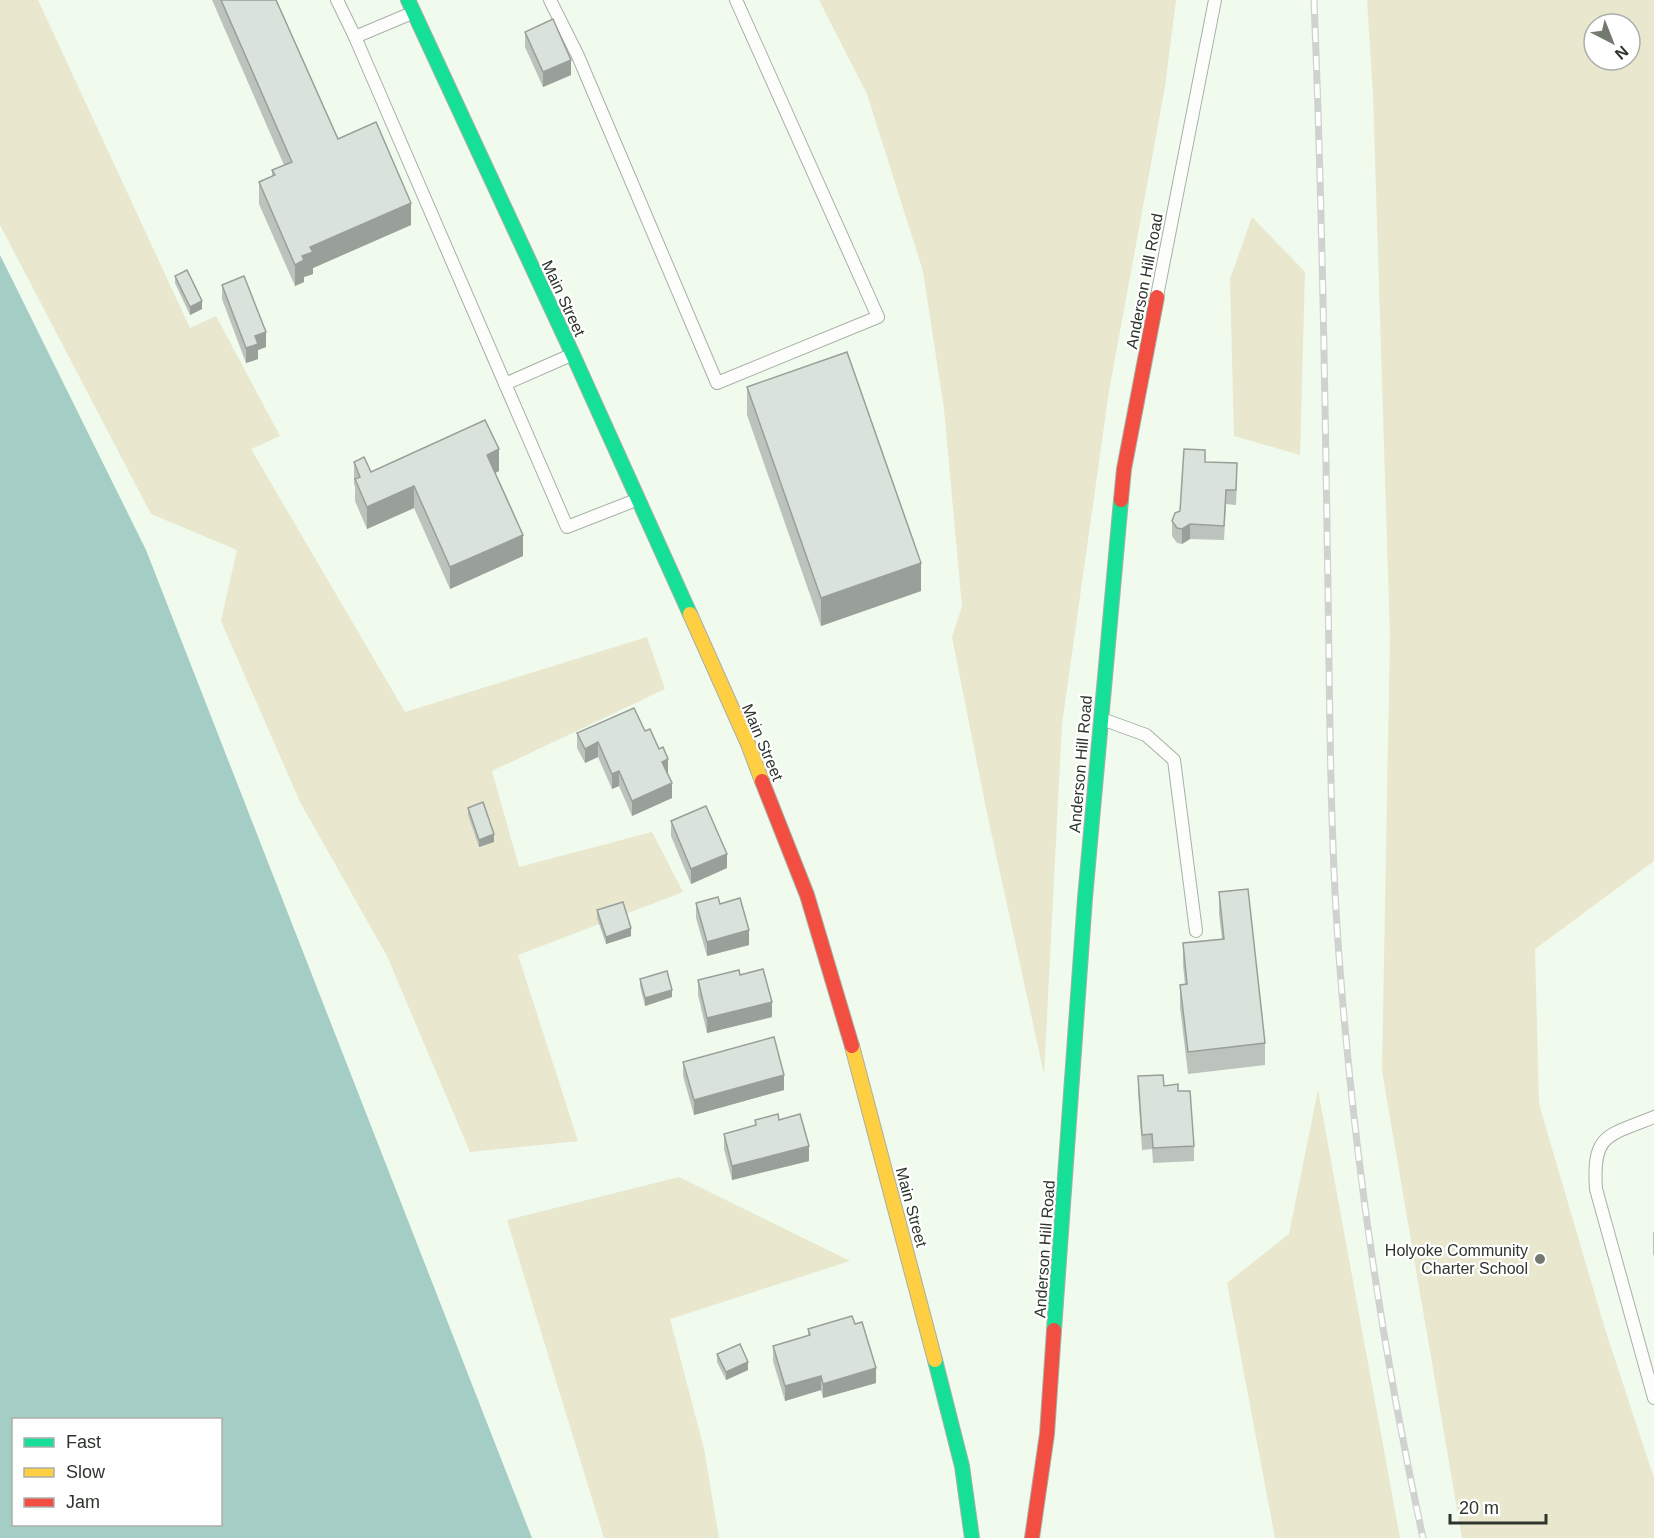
<svg xmlns="http://www.w3.org/2000/svg" width="1654" height="1538" viewBox="0 0 1654 1538" font-family="Helvetica,sans-serif">
<style>
.green{fill:#e9e7ce;fill-rule:evenodd}
.water{fill:#a4cdc6;fill-rule:evenodd}
.lines{fill:none;stroke-linecap:round;stroke-linejoin:round}
.lane-casing{stroke:#a8b0a6;stroke-width:14}
.fast-casing{stroke:#a8b0a6;stroke-width:16}
.slow-casing{stroke:#a8b0a6;stroke-width:16}
.jam-casing{stroke:#a8b0a6;stroke-width:16}
.lane{stroke:#fdfefc;stroke-width:12}
.fast{stroke:#16e098;stroke-width:14}
.slow{stroke:#ffcf43;stroke-width:14}
.jam{stroke:#f24e42;stroke-width:14}
.rail-casing{stroke:#cfd2ce;stroke-width:7}
.rail{stroke:#fff;stroke-width:4.5;stroke-dasharray:14;stroke-linecap:butt}
.wall{fill:#bbc3bc}
.shaded-wall{fill:#999f99}
.building{fill:#dae3db;stroke:#999f99;stroke-width:1.5}
.poi-dot{fill:#727a70;stroke:#fff;stroke-width:2}
.labels{text-anchor:middle;stroke-width:4.5;stroke-linejoin:round;paint-order:stroke}
.street-label{font-size:16px;fill:#2e352d;stroke:#fff}
.poi-label{font-size:16px;fill:#2e352d;stroke:#fff;text-anchor:end}
</style>
<rect width="100%" height="100%" fill="#f0faed"/>
<g class="green">
<polygon points="0,0 38,0 190,328 216,316 280,436 251,449 405,712 647,637 665,689 492,771 519,867 652,832 683,892 518,955 578,1141 470,1152 387,956 300,802 221,621 237,550 151,514 0,225"/>
<polygon points="819,0 1176,0 1165,87 1109,391 1062,724 1044,1074 987,813 952,637 962,607 944,409 923,271 867,94"/>
<path d="M1367,0H1654V861L1535,949L1539,1104L1605,1329L1654,1478V1538H1462L1382,1071L1390,636L1373,94ZM1594,24H1630V60H1594Z"/>
<polygon points="1252,217 1305,272 1300,455 1234,436 1230,279"/>
<polygon points="1318,1090 1400,1538 1275,1538 1227,1283 1289,1234"/>
<polygon points="679,1177 850,1261 670,1319 704,1449 719,1538 604,1538 507,1220"/>
</g>
<path class="water" d="M0,255L146,550L532,1538H0ZM14,1420H220V1524H14Z"/>
<g class="lines">
<g class="lane-casing">
<g id="lane">
<polyline points="337,0 355,37"/>
<polyline points="550,0 578,56 717,383 878,317 736,0"/>
<polyline points="412,13 355,37 567,527 636,500"/>
<polyline points="1157,296 1215,0"/>
<polyline points="505,384 571,355"/>
<polyline points="1102,719 1146,735 1174,760 1196,931"/>
<path d="M1654,1117C1608,1136 1592,1133 1596,1189L1654,1398"/>
</g>
</g>
<g class="fast-casing">
<g id="fast">
<polyline points="408,0 573,355 690,614"/>
<polyline points="1054,1330 1085,898 1121,500"/>
<polyline points="935,1360 962,1466 972,1538"/>
</g>
</g>
<g class="slow-casing">
<g id="slow">
<polyline points="690,614 748,744 762,781"/>
<polyline points="852,1046 935,1360"/>
</g>
</g>
<g class="jam-casing">
<g id="jam">
<polyline points="1121,500 1124,469 1157,297"/>
<polyline points="762,781 807,895 852,1046"/>
<polyline points="1032,1538 1047,1434 1054,1330"/>
</g>
</g>
<use href="#lane" class="lane"/>
<use href="#fast" class="fast"/>
<use href="#slow" class="slow"/>
<use href="#jam" class="jam"/>
<g class="rail-casing">
<path id="rail" d="M1314,0C1322,197 1325,393 1328,590C1330,724 1330,859 1342,993C1357,1177 1384,1358 1423,1538"/>
</g>
<use href="#rail" class="rail"/>
</g>
<g class="wall">
<polygon points="212,0 276,0 338,139 411,225 313,268 313,274 304,277 304,282 295,286 259,204 259,182 272,176 272,170 284,165"/>
<polygon points="525,32 571,75 543,87 525,47"/>
<polygon points="175,276 202,309 190,315 175,283"/>
<polygon points="222,285 266,347 258,350 258,359 246,363 222,299"/>
<polygon points="747,387 921,591 821,626 747,415"/>
<polygon points="354,462 371,472 499,471 495,473 523,556 450,589 414,508 367,529 355,501 355,487 354,484"/>
<polygon points="1205,462 1237,478 1236,505 1226,504 1224,540 1190,539 1182,544 1177,543 1172,536 1172,521 1180,511"/>
<polygon points="645,731 668,774 672,798 632,816 619,786 612,789 598,757 585,763 577,748 577,733"/>
<polygon points="468,808 494,842 479,847 468,815"/>
<polygon points="671,821 727,868 691,884 671,836"/>
<polygon points="1219,892 1265,1043 1265,1065 1188,1074 1180,1007 1180,985 1185,985 1183,965 1183,943 1222,939 1219,914"/>
<polygon points="696,903 720,904 749,945 707,956 696,918"/>
<polygon points="597,910 631,936 606,944 597,918"/>
<polygon points="740,975 772,1017 707,1033 698,995 698,980"/>
<polygon points="640,979 672,997 645,1006 640,986"/>
<polygon points="683,1062 784,1090 694,1115 683,1076"/>
<polygon points="1138,1076 1178,1091 1194,1146 1194,1161 1153,1163 1152,1149 1142,1150 1138,1091"/>
<polygon points="755,1120 779,1120 809,1161 732,1180 724,1149 724,1134 755,1126"/>
<polygon points="1653,1232 1654,1232 1654,1256 1653,1254"/>
<polygon points="808,1329 876,1383 823,1398 821,1390 785,1401 773,1361 773,1346 808,1335"/>
<polygon points="717,1354 748,1370 726,1380 717,1362"/>
</g>
<g class="shaded-wall">
<polygon points="571,60 571,75 543,87 543,72"/>
<polygon points="411,203 411,225 313,268 313,274 304,277 304,282 295,286 295,265 310,247"/>
<polygon points="202,301 202,309 190,315 190,307"/>
<polygon points="266,332 266,347 258,350 258,359 246,363 246,348 255,336"/>
<polygon points="499,449 499,471 487,477 487,455"/>
<polygon points="414,486 414,508 367,529 367,507"/>
<polygon points="1190,524 1190,539 1182,544 1182,529"/>
<polygon points="523,535 523,556 450,589 450,567"/>
<polygon points="921,563 921,591 821,626 821,598"/>
<polygon points="598,742 598,757 585,763 585,749"/>
<polygon points="668,759 668,774 662,776 662,762"/>
<polygon points="619,771 619,786 612,789 612,774"/>
<polygon points="672,783 672,798 632,816 632,801"/>
<polygon points="494,834 494,842 479,847 479,840"/>
<polygon points="727,854 727,868 691,884 691,869"/>
<polygon points="631,928 631,936 606,944 606,937"/>
<polygon points="749,930 749,945 707,956 707,942"/>
<polygon points="672,990 672,997 645,1006 645,998"/>
<polygon points="772,1002 772,1017 707,1033 707,1018"/>
<polygon points="784,1075 784,1090 694,1115 694,1100"/>
<polygon points="809,1146 809,1161 732,1180 732,1166"/>
<polygon points="748,1362 748,1370 726,1380 726,1372"/>
<polygon points="876,1368 876,1383 823,1398 823,1384"/>
<polygon points="821,1376 821,1390 785,1401 785,1386"/>
</g>
<g class="building">
<polygon points="221,0 276,0 338,139 376,122 411,203 310,247 313,252 302,256 304,260 295,265 259,182 275,175 272,170 292,162"/>
<polygon points="553,19 571,60 543,72 525,32"/>
<polygon points="187,270 202,301 190,307 175,276"/>
<polygon points="244,276 266,332 255,336 258,344 246,348 222,285"/>
<polygon points="847,352 921,563 821,598 747,387"/>
<polygon points="485,420 499,449 487,455 523,535 450,567 414,486 367,507 355,479 360,477 354,462 364,457 371,472"/>
<polygon points="1184,449 1205,450 1205,462 1237,463 1236,490 1226,490 1224,526 1190,524 1182,529 1177,528 1172,521 1175,513 1180,511"/>
<polygon points="634,708 645,731 650,729 659,749 663,747 668,759 662,762 672,783 632,801 619,771 612,774 598,742 585,749 577,733"/>
<polygon points="483,802 494,834 479,840 468,808"/>
<polygon points="706,806 727,854 691,869 671,821"/>
<polygon points="1248,889 1265,1043 1188,1052 1180,985 1187,984 1183,943 1224,939 1219,892"/>
<polygon points="718,897 720,904 740,898 749,930 707,942 696,903"/>
<polygon points="623,902 631,928 606,937 597,910"/>
<polygon points="763,969 772,1002 707,1018 698,980 739,970 740,975"/>
<polygon points="667,971 672,990 645,998 640,979"/>
<polygon points="774,1037 784,1075 694,1100 683,1062"/>
<polygon points="1163,1075 1164,1086 1178,1084 1178,1091 1190,1091 1194,1146 1153,1148 1152,1134 1142,1135 1138,1076"/>
<polygon points="778,1114 779,1120 800,1114 809,1146 732,1166 724,1134 756,1125 755,1120"/>
<polygon points="852,1316 855,1324 862,1322 876,1368 823,1384 821,1376 785,1386 773,1346 810,1335 808,1329"/>
<polygon points="740,1344 748,1362 726,1372 717,1354"/>
</g>
<circle class="poi-dot" cx="1540" cy="1259" r="6"/>
<g class="labels">
<g class="street-label">
<text transform="translate(1144 281) rotate(-79)" y="6">Anderson Hill Road</text>
<text transform="translate(564 298) rotate(65)" y="6">Main Street</text>
<text transform="translate(763 742) rotate(67)" y="6">Main Street</text>
<text transform="translate(1080 764) rotate(-85)" y="6">Anderson Hill Road</text>
<text transform="translate(912 1207) rotate(75)" y="6">Main Street</text>
<text transform="translate(1044 1249) rotate(-86)" y="6">Anderson Hill Road</text>
</g>
<g class="poi-label">
<text x="1528" y="1256">Holyoke Community<tspan x="1528" dy="18">Charter School</tspan></text>
</g>
</g>
<rect x="12" y="1418" width="210" height="108" fill="#ffffff" stroke="#abaeab" stroke-width="1.5"/>
<rect x="24" y="1438" width="30" height="9" fill="#16e098" stroke="#abaeab" stroke-width="1.5"/>
<text x="66" y="1448" font-size="18" fill="#2e352d">Fast</text>
<rect x="24" y="1468" width="30" height="9" fill="#ffcf43" stroke="#abaeab" stroke-width="1.5"/>
<text x="66" y="1478" font-size="18" fill="#2e352d">Slow</text>
<rect x="24" y="1498" width="30" height="9" fill="#f24e42" stroke="#abaeab" stroke-width="1.5"/>
<text x="66" y="1508" font-size="18" fill="#2e352d">Jam</text>
<g transform="translate(1612 42) rotate(138)"><circle r="28" fill="#ffffff" stroke="#abaeab" stroke-width="1.5"/>
<path d="M0-4.5L10 22L0 15L-10 22Z" fill="#727a70"/>
<text y="-9" font-size="16" font-weight="bold" text-anchor="middle" fill="#2e352d">N</text>
</g>
<path d="M1450 1514v9h96v-9" fill="none" stroke="#2e352d" stroke-width="3"/>
<text x="1459" y="1514" font-size="18" fill="#2e352d" stroke="#ffffff" stroke-width="4.5" paint-order="stroke">20 m</text>
</svg>
